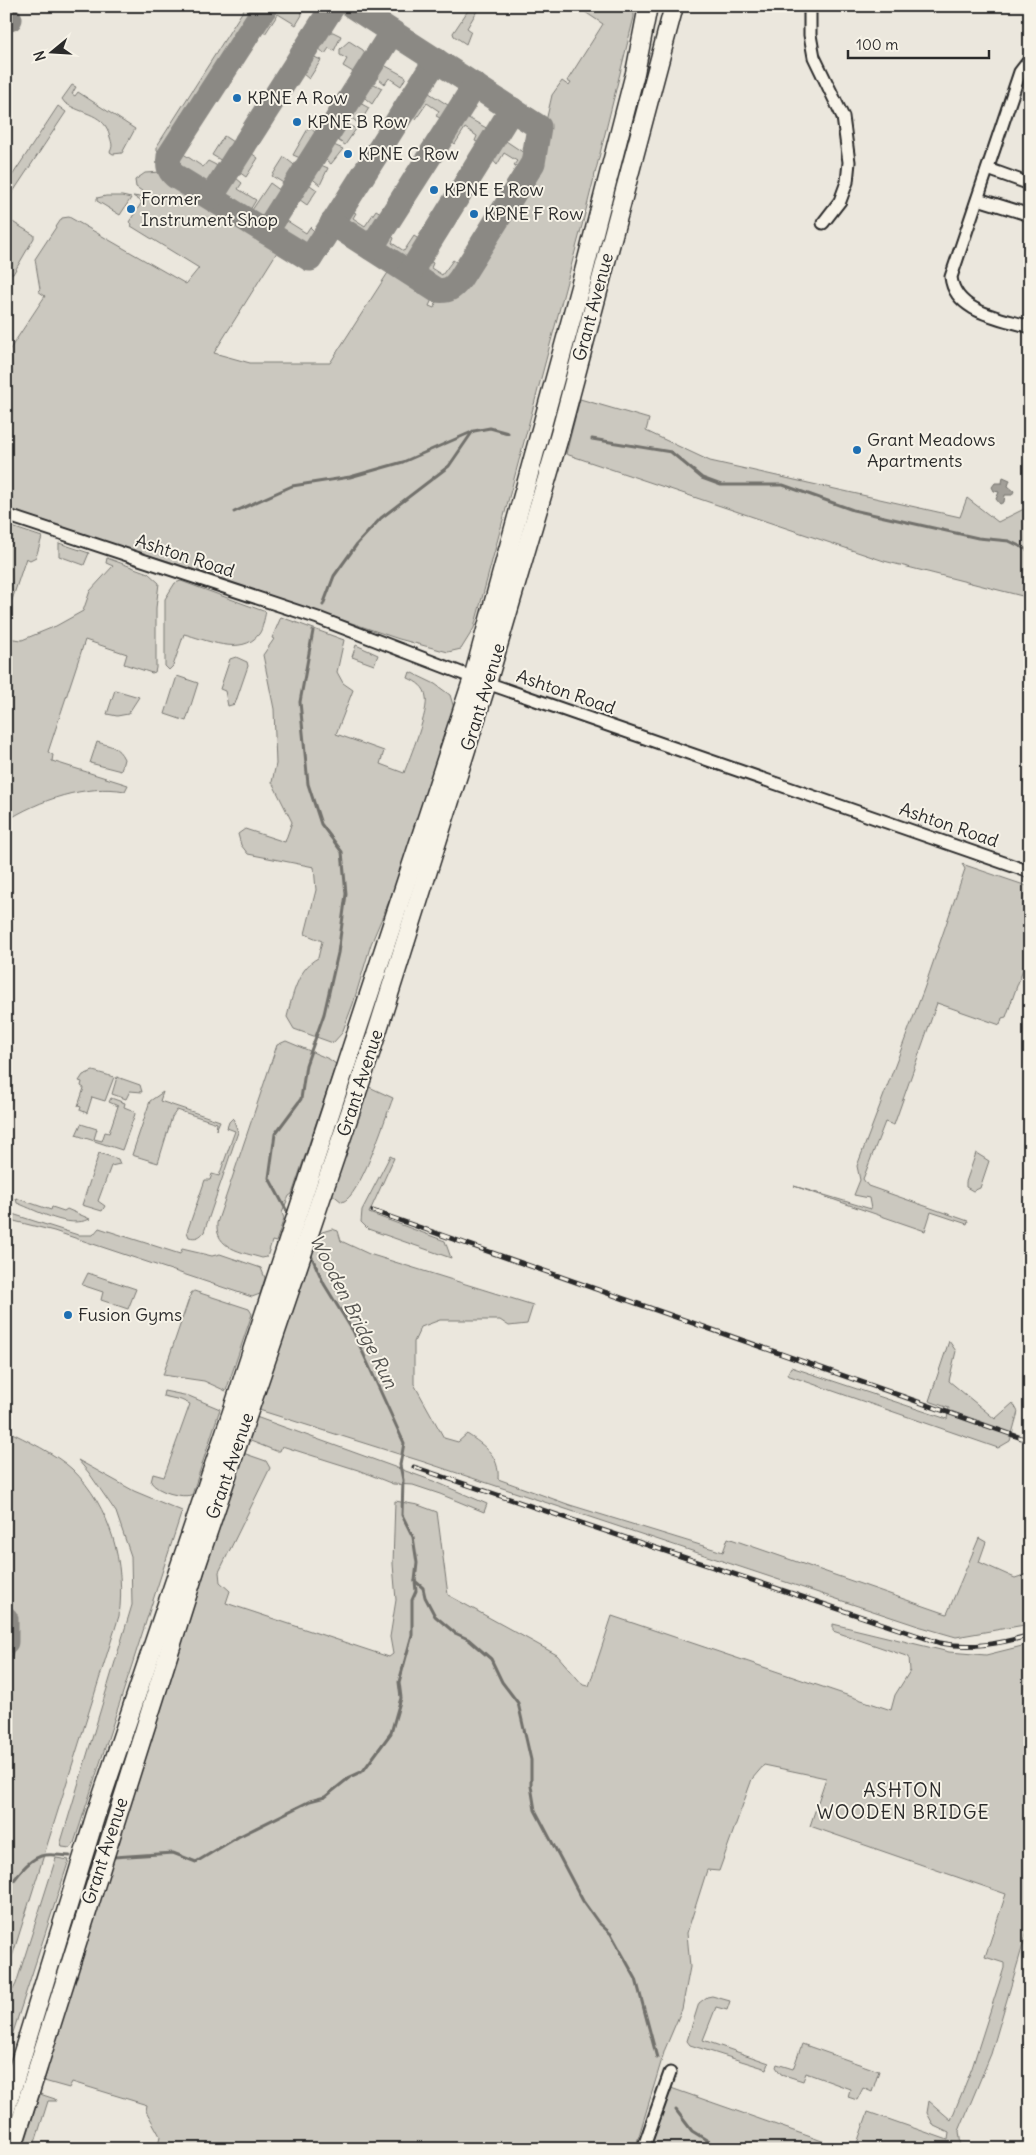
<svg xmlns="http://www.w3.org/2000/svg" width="1036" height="2155" viewBox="0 0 1036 2155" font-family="Delius,sans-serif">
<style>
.green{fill:#cbc8bf;stroke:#7b7a75}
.water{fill:#a29f98;stroke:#72716c}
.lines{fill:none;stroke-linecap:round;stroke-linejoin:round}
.stream{stroke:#72716c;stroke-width:3}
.taxiway{stroke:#8b8984;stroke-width:25}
.minor-casing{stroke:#2b2b2b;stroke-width:15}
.primary-casing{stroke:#2b2b2b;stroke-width:21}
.minor{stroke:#f7f3e8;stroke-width:11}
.primary{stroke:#f7f3e8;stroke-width:18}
.rail-casing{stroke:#2b2b2b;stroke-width:5}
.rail{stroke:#f7f3e8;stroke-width:3;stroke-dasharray:9;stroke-linecap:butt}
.poi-dot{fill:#1f6fb2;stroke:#f7f3e8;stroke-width:2}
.labels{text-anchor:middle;stroke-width:4;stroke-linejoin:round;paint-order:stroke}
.poi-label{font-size:18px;fill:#2b2b2b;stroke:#f7f3e8;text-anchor:start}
.street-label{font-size:18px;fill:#2b2b2b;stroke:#f7f3e8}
.water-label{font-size:19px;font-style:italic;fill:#555451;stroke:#f7f3e8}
.neighbourhood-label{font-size:19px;letter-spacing:1px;fill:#2b2b2b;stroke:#f7f3e8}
</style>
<rect width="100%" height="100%" fill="#ebe7dd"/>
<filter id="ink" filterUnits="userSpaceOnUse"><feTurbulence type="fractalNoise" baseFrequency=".02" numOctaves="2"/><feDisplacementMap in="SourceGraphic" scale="10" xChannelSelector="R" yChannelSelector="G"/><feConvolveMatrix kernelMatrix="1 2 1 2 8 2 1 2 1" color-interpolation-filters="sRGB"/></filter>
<g filter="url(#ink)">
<g class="green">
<polygon points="246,6 258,6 165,149 157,151 157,146"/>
<polygon points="270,6 294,6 301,10 302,15 296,25 278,14 265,34 258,26"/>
<polygon points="471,6 480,6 467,28 471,31 466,44 454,36 453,33"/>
<polygon points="576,6 634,6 634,17 584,218 474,628 461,649 448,652 399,639 171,562 6,511 6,355 45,296 38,291 40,289 35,259 62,218 69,217 186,284 199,268 131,226 132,224 129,222 142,202 133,196 140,197 142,191 136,187 135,180 145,173 161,172 260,235 279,249 214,353 250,363 330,363 391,268 434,295 429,306 434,308 439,297 449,296 458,291 525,187 536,165 552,95 562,81 569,86 571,83 567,81 603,24"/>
<polygon points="324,32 333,32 341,36 334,51 329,48 325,54 316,46"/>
<polygon points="349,41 363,50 367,56 366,65 358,75 343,66 347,59 340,55 340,49"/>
<polygon points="310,55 321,60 309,79 303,74 300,68"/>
<polygon points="384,65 406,77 401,86 389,78 385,84 373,74 378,67"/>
<polygon points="368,81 382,88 372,104 360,94"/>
<path d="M72,85L76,87L72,94L75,96L78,92L135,129L122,153L113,154L110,152C113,146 112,144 110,137C105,113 83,115 65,103L62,99Z"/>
<polygon points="426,91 451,107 446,118 442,119 436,116 439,111 427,103 416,119 412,117 410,111 422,92"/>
<polygon points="356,101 369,108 359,124 348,115"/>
<polygon points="58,106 66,112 11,195 6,192 6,185"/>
<polygon points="463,115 490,130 491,134 485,143 481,144 475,141 477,136 465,128 455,144 450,140 450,134"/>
<polygon points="343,122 356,129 345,145 336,139 334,134"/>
<polygon points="309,127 316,133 318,129 322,132 305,160 293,155"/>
<polygon points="224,136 233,142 236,147 228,160 224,162 212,155"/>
<polygon points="503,139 527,155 523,169 514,165 517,161 504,153 497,165 490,157 500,140"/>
<polygon points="329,143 343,149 331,164 322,157"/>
<path d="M182,153L203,167L208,161L216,165L219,171L216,178L202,185C190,181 171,171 174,157Z"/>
<polygon points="251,153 258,158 246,177 239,172 237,166 245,154"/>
<polygon points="284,157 298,168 291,182 285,184 272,176"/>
<polygon points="316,163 328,168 320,185 309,176"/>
<polygon points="236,178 242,183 238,189 256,200 247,215 223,198 224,187 230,179"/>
<polygon points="270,183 281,191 280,199 268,216 252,219 248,216"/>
<polygon points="303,183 307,183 317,190 307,205 296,197"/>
<polygon points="106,196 122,196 131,198 120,215 97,201 97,198"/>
<polygon points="347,209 356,213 353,218 365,226 376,210 381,213 382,218 372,234 363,236 345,225 341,218"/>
<polygon points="6,218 34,235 34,238 13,274 6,270"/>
<polygon points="284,219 306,233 310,227 317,234 309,245 298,247 279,236 275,227 279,220"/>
<path d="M389,234L394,238L392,243L404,251L414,236L420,240C419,274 373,257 382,237Z"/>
<polygon points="426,259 433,263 431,268 442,275 453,260 459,264 460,268 450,283 438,285 421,273 420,266"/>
<polygon points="580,399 649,419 646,431 710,461 960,517 967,498 998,522 1024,509 1030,486 1030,598 884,561 566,454"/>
<polygon points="6,525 42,537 36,557 30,560 26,558 6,618"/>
<polygon points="59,543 89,553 84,565 59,556"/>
<path d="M107,558L148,573L159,583L156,608V668L155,672L152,673L124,664L127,654L85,640L48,752L53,755L52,761L128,785L125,791C86,784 39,800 6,821V638L22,640L56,626L83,611L90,591L113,566L106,563Z"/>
<path d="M181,581L266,612C264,618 263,629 259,634C242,657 204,639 184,634L173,666L169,670L165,666V599L175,583Z"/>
<path d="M281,617L344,640L337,672L343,683L353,690L336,734L384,751L380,764L404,773C410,757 429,711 426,697C425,687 417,682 408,678L410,672L435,684L450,695L454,708L395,887L371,944L353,1004L342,1033L333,1043L294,1029L287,1017C292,997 298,968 318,958L322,941L305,934L316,890L314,867L248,854L241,845L238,834L245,829L285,842L292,822L272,782L276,764L274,709L263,655L274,639L272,638Z"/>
<polygon points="356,645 378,655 374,665 352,657"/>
<polygon points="236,657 247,662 248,666 235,704 228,706 225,691 220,689 230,659"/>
<polygon points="177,676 198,683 186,721 165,714"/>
<polygon points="115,690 139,697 128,714 117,716 107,714"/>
<path d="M97,742C110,746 118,746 124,759L121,771L90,763Z"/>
<polygon points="962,864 1030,887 1030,968 1024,966 1006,1017 1002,1018 1000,1025 937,1003 894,1125 885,1122 863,1179 868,1186 968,1221 967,1224 931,1212 925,1231 794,1186 871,1209 869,1198 854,1195 860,1180 857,1166 924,989 965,869"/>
<path d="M286,1041L329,1059L336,1064L292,1194L289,1196L282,1213L284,1218L276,1242L272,1241L267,1257L262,1258C242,1252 215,1249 217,1223L277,1045Z"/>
<polygon points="93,1071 114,1077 105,1101 92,1097 87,1113 80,1110 81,1107 78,1106 84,1088 81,1086 82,1082 79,1081 83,1075"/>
<polygon points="117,1077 140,1085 142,1092 130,1091 126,1099 112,1094"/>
<path d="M367,1086L393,1098C385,1118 360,1198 342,1202L332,1194L333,1188Z"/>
<polygon points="163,1092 160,1101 220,1121 216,1130 217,1123 177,1110 172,1117 158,1163 132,1155 150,1101"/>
<polygon points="111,1098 125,1103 124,1107 134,1111 135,1114 122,1150 76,1135 81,1124 97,1129 94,1139 102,1141 105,1132 109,1133 118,1106 109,1102"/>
<path d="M233,1118L238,1132L204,1232C200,1237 196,1239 189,1237L187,1232L205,1180H210L212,1174L219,1176L235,1131L227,1128L229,1122Z"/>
<polygon points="99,1153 118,1159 120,1164 111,1166 98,1201 105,1206 102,1211 82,1205"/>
<polygon points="976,1153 989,1161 980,1188 973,1191 966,1187 966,1182"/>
<polygon points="390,1156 394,1158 369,1213 445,1241 451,1258 368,1229 361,1222 362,1210"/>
<path d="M16,1198L51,1210L52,1207L64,1211L67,1209L90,1219C68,1229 38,1211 17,1203Z"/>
<polygon points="6,1212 78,1235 93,1235 99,1228 180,1254 182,1249 212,1256 220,1254 261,1268 265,1278 260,1294 252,1297 54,1231 6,1219"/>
<path d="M332,1229L338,1231L341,1241L369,1254L533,1305L527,1324L509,1326L500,1320H440L421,1327L414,1342V1384L444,1438L458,1442L467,1434C484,1445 500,1456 498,1479L570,1505L723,1552L728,1538L947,1614L979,1538L986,1542L979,1562L1015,1578L1030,1573V1624L956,1637L918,1626L424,1462L259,1410L315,1240L322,1232Z"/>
<polygon points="88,1273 136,1289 128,1309 101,1300 103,1292 82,1285"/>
<polygon points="194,1291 249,1309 252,1314 226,1391 204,1381 163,1375 191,1293"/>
<polygon points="949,1341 956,1351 949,1381 995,1419 1013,1403 1018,1412 1010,1441 998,1448 787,1375 791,1367 947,1419 949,1408 929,1401"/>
<path d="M164,1391L189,1396L220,1409L192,1495C182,1498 157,1492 151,1482L153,1474L164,1477L190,1404L181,1400L163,1396Z"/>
<polygon points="256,1417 436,1482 487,1504 484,1512 440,1494 413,1485 393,1484 358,1470 282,1446 280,1451 276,1451 248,1440"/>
<path d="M6,1430C26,1440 56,1454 72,1469C111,1507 126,1564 119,1616L6,1976V1667C19,1646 21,1620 6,1600Z"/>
<polygon points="243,1453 266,1461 270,1468 219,1572 220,1582 230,1591 226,1603 389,1657 393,1654 390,1637 396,1600 393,1564 395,1501 418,1505 437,1512 448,1595 557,1655 583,1685 589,1686 612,1616 891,1710 895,1695 910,1671 909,1657 833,1631 833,1624 949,1652 986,1655 1030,1644 1030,1921 991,2054 959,2131 961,2146 957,2149 855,2149 868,2112 948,2140 949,2133 934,2126 927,2113 929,2101 951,2120 972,2068 1004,1968 1004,1963 985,1957 1006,1894 810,1826 826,1778 764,1765 752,1779 719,1871 707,1870 687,1933 690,1967 682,2009 665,2049 635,2149 157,2149 160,2136 146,2111 147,2105 72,2082 69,2088 44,2081 48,2069 45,2067"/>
<polygon points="78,1460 134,1491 182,1511 74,1843 70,1848 62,1847 61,1842 132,1605 131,1556 116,1512 89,1473"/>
<polygon points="56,1858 69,1860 6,2054 6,2003 16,1984"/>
<polygon points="712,1996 730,2001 727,2010 716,2007 703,2040 769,2063 767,2069 690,2045 687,2041 699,2003 707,1997"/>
<polygon points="802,2044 879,2071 872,2092 863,2088 857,2100 848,2097 850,2089 806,2073 803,2081 781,2074 776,2067 777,2064 793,2069"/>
<polygon points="671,2088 845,2149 650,2149"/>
<polygon points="40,2094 55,2099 56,2101 48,2101 33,2149 23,2149"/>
</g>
<polygon class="water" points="1003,477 1010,480 1008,486 1014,491 1012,495 1005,495 1004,502 1000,504 996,499 999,492 994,491 992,487 995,483 1002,483"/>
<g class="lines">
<g class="stream">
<polyline points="592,439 671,452 702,478 721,485 783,485 853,510 978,538 1009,541 1030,551"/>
<polyline points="234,512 292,486 350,477 403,462 474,431 490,428 508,433"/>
<polyline points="323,605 334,576 357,544 381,518 449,466 473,431"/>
<polyline points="289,1215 269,1178 275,1134 301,1099 306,1065 324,1014 338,953 346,894 342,852 321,824 308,784 300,702 313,631"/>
<polyline points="415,1581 423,1588 425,1597 435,1616 455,1633 468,1639 491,1659 502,1682 518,1703 531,1760 531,1786 535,1810 583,1901 598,1922 611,1934 636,1979 657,2058"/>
<polyline points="114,1857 173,1853 196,1862 238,1837 310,1801 325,1797 350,1777 363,1771 391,1733 401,1698 399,1682 412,1635 412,1600 416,1591 415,1581 417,1563 413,1537 402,1515 403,1480 400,1465 404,1443 353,1331 324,1284 310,1253"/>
<path d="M6,1891C16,1878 28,1857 46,1855C54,1854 62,1856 70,1856"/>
<polyline points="676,2110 692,2131 721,2149"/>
</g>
<g class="taxiway">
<path d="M266,6L169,156C168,165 168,170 175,176L310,259L436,60"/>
<polyline points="6,17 10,19"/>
<polyline points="211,197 333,6"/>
<path d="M332,223L436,290C448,292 453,288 460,279L533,163L539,127L352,6"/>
<polyline points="266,232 392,32"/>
<polyline points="371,248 475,85"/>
<polyline points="410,273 512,109"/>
<polyline points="6,1619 6,1642"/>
</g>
<g class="minor-casing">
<g id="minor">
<polyline points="810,6 810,35 814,57 843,117 849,162 847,182 840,201 823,223"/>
<path d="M1030,59L1020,72L951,277C955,313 1002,318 1030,327"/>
<polyline points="988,169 1030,184"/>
<polyline points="978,199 1030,215"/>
<polyline points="6,515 318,618 487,683 1030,872"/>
<polyline points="643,2149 670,2073"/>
</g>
</g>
<g class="primary-casing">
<g id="primary">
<polyline points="6,2108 96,1814 234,1406 473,678 580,287 635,73 648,6"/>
<polyline points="12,2149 197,1564 372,1048 487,683 560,434 674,6"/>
</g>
</g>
<use href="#minor" class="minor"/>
<use href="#primary" class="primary"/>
<g class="rail-casing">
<g id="rail">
<polyline points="373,1211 1030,1441"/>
<path d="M414,1467L940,1643C971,1649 1000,1644 1030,1635"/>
</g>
</g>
<use href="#rail" class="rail"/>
</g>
</g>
<g class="poi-dot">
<circle cx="237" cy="98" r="5"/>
<circle cx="297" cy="122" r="5"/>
<circle cx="348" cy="154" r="5"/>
<circle cx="434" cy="190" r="5"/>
<circle cx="131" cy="209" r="5"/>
<circle cx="474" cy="214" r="5"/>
<circle cx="857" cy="450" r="5"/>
<circle cx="68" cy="1315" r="5"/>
</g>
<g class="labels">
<g class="poi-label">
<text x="247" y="104">KPNE A Row</text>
<text x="307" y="128">KPNE B Row</text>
<text x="358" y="160">KPNE C Row</text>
<text x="444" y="196">KPNE E Row</text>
<text x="141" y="205">Former<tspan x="141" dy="21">Instrument Shop</tspan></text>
<text x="484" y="220">KPNE F Row</text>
<text x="867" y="446">Grant Meadows<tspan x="867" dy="21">Apartments</tspan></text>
<text x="78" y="1321">Fusion Gyms</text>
</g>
<g class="street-label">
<text transform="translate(593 307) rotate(-75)" y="6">Grant Avenue</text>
<text transform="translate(185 556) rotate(18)" y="6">Ashton Road</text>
<text transform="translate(566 692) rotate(19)" y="6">Ashton Road</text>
<text transform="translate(483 697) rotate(-73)" y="6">Grant Avenue</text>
<text transform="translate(949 825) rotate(19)" y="6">Ashton Road</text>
<text transform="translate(360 1083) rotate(-72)" y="6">Grant Avenue</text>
<text transform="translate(230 1466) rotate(-71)" y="6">Grant Avenue</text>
<text transform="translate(105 1851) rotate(-72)" y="6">Grant Avenue</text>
</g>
<g class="water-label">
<text transform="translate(354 1311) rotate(63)" y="7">Wooden Bridge Run</text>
</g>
<g class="neighbourhood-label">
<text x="903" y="1797">ASHTON<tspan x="903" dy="22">WOODEN BRIDGE</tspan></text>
</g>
</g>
<rect width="1036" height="2155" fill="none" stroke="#f7f3e8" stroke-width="25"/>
<rect x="12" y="12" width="1011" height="2130" fill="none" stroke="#2b2b2b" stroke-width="2" filter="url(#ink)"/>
<g transform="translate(52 52) rotate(252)" stroke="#f7f3e8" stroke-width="4" paint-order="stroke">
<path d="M0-4L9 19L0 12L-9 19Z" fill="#2b2b2b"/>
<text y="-8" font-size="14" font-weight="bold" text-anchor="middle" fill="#2b2b2b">N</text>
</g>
<path d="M848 50v8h141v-8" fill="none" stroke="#2b2b2b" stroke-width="2.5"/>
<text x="856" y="50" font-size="15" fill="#2b2b2b" stroke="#f7f3e8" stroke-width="4" paint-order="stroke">100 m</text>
</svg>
